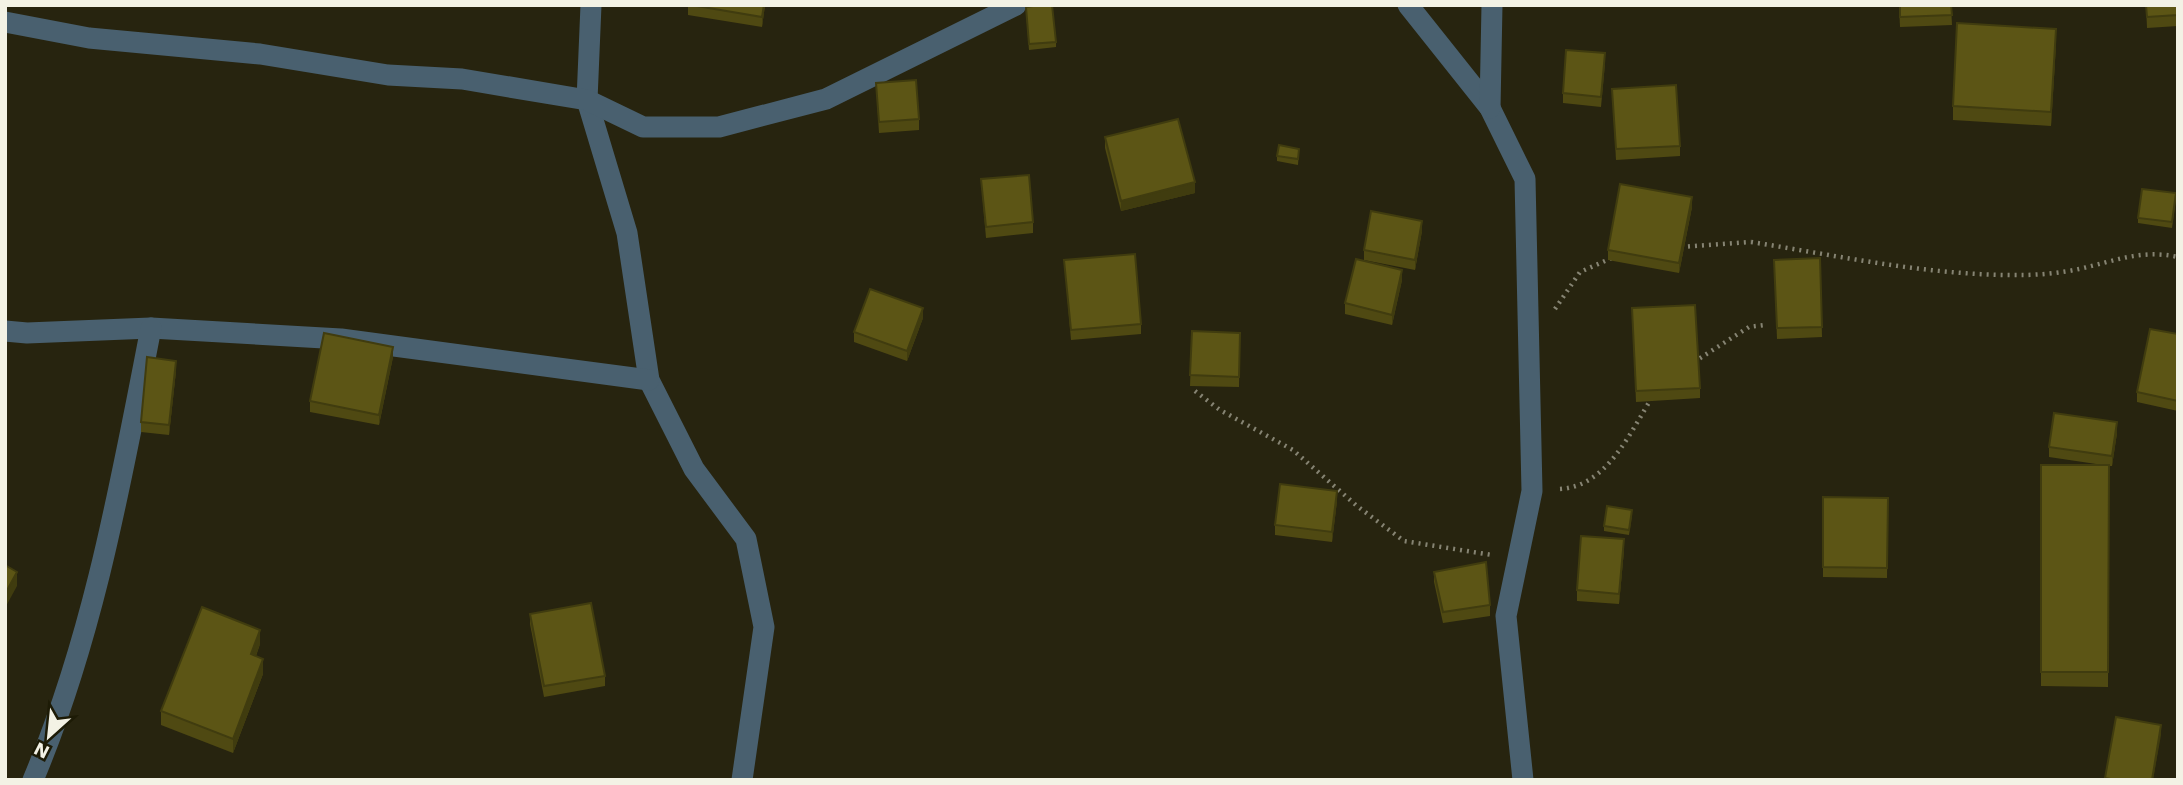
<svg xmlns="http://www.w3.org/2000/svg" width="2183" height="785" viewBox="0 0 2183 785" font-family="'Work Sans',sans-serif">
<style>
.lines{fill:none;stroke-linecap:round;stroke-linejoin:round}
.path{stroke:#868473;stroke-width:4.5;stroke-dasharray:2 5;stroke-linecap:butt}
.minor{stroke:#49606f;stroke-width:21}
.wall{fill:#4f4912}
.shaded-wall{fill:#403c0f}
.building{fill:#5c5515;stroke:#403c0f;stroke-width:2}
</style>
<rect width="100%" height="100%" fill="#27240f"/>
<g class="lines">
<g class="path">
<path d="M1751,242C1840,256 1930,276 2021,275C2039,275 2061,273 2079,269C2115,261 2141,249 2178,257"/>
<polyline points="1681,247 1751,242"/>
<polyline points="1555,309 1580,272 1614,257"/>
<polyline points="1694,362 1749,327 1764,325"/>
<polyline points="1195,391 1220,410 1293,450 1357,506 1404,541 1492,555"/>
<path d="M1560,489C1608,486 1630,432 1653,396"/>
</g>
<g class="minor">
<polyline points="591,5 587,100 627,233 649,380 694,469 746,539 764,627 742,780"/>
<polyline points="1408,5 1490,108 1525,179 1532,491 1506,616 1523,780"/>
<polyline points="5,22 89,38 260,54 388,75 462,79 587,100 643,127 719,127 826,99 1016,5"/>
<polyline points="1490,108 1492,5"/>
<polyline points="5,331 27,333 151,328 341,339 649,380"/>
<path d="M33,780C94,635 121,481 151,328"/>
</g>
</g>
<g class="wall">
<polygon points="688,5 765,5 762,27 688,15"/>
<polygon points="1899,5 1951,5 1952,25 1900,27"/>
<polygon points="2146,5 2178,5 2178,26 2147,28"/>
<polygon points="1026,12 1056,42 1056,47 1029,50"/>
<polygon points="2056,44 2051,126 1953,120 1953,106"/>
<polygon points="1605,63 1601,107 1563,103 1563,93"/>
<polygon points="876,83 919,119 919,130 879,133"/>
<polygon points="1612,89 1680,146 1680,156 1616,160"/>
<polygon points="1105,137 1195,193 1121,211 1105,148"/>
<polygon points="1299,149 1298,165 1277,161 1277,156"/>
<polygon points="981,179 1033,222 1033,233 986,238"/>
<polygon points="2176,198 2172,228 2138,223 2138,218"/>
<polygon points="1692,207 1679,273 1608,260 1608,250"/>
<polygon points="1422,231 1415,270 1364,260 1364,250"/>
<polygon points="1820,258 1822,337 1777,339 1774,260"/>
<polygon points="1064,260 1141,324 1141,334 1071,340"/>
<polygon points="1402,280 1392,325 1345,314 1345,303"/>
<polygon points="1632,308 1700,388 1700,398 1636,402"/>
<polygon points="923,318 907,361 854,342 854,332"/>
<polygon points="1192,331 1240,333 1239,387 1190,386"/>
<polygon points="2178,334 2178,411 2137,402 2137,392"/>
<polygon points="393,357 379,425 310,412 310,401"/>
<polygon points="176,371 169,435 141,432 141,422"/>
<polygon points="2117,433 2112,466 2109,466 2108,687 2041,686 2041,465 2103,465 2049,457 2049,447"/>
<polygon points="1823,497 1888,498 1887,578 1823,577"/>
<polygon points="1337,501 1332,542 1275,535 1275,525"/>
<polygon points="1632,515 1629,535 1604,531 1604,526"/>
<polygon points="1624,550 1619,604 1577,601 1577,590"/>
<polygon points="1434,572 1490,605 1490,616 1443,623 1434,582"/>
<polygon points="530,614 605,676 605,686 544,697 530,624"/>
<polygon points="260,644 256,656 263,674 233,753 161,725 161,711"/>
</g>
<g class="shaded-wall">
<polygon points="764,5 765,5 762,27 762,17"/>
<polygon points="2056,29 2056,44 2051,126 2051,112"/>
<polygon points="1195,182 1195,193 1121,211 1121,201"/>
<polygon points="1692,197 1692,207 1679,273 1679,263"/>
<polygon points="1422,221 1422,231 1415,270 1415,260"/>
<polygon points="1402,270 1402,280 1392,325 1392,315"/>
<polygon points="923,308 923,318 907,361 907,351"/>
<polygon points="393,347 393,357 379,425 379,415"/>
<polygon points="176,361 176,371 169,435 169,425"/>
<polygon points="2117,422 2117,433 2112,466 2112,456"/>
<polygon points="1337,491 1337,501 1332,542 1332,532"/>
<polygon points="1624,539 1624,550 1619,604 1619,594"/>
<polygon points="17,572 17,586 5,608 5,594"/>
<polygon points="260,630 260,644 251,669 251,654"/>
<polygon points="263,659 263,674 233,753 233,739"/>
<polygon points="2161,725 2161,735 2153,780 2152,780"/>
</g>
<g class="building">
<polygon points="691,5 764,5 762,17"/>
<polygon points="1040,5 1052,5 1056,42 1029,44 1026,7"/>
<polygon points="1900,5 1951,5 1952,15 1900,17"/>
<polygon points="2146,5 2178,5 2178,15 2147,17"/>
<polygon points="1957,23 2056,29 2051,112 1953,106"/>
<polygon points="1566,50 1605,53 1601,97 1563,93"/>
<polygon points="916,80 919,119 879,122 876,83"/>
<polygon points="1676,85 1680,146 1616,149 1612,89"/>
<polygon points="1178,119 1195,182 1121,201 1105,137"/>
<polygon points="1279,145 1299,149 1298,159 1277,156"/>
<polygon points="1029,175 1033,222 986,227 981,179"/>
<polygon points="1620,184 1692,197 1679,263 1608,250"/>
<polygon points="2142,189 2176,193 2172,222 2138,218"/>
<polygon points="1371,211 1422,221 1415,260 1364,250"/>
<polygon points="1135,254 1141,324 1071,330 1064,260"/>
<polygon points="1820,258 1822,327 1777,328 1774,260"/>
<polygon points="1356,259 1402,270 1392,315 1345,303"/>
<polygon points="870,289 923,308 907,351 854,332"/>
<polygon points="1695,305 1700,388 1636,391 1632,308"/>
<polygon points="2150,329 2178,334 2178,401 2137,392"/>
<polygon points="1192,331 1240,333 1239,377 1190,375"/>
<polygon points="324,333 393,347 379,415 310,401"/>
<polygon points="147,357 176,361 169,425 141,422"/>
<polygon points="2054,413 2117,422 2112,456 2049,447"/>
<polygon points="2041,465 2109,465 2108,672 2041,672"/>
<polygon points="1280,484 1337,491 1332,532 1275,525"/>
<polygon points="1823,497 1888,498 1887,568 1823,567"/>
<polygon points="1607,506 1632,510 1629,530 1604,526"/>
<polygon points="1581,536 1624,539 1619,594 1577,590"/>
<polygon points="1486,562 1490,605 1443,612 1434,572"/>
<polygon points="5,565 17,572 5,594"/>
<polygon points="591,603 605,676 544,686 530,614"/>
<polygon points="202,607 260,630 251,654 263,659 233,739 161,711"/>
<polygon points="2116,717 2161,725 2152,780 2116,780 2105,778"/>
</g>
<rect width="2183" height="785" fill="none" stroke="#f3f2e5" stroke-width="14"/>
<g transform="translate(49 736) rotate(207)" stroke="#1d1b06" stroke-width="5" paint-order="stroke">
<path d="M0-5L12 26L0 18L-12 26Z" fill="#f3f2e5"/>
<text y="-10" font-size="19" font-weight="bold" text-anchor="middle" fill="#f3f2e5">N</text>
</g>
</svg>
